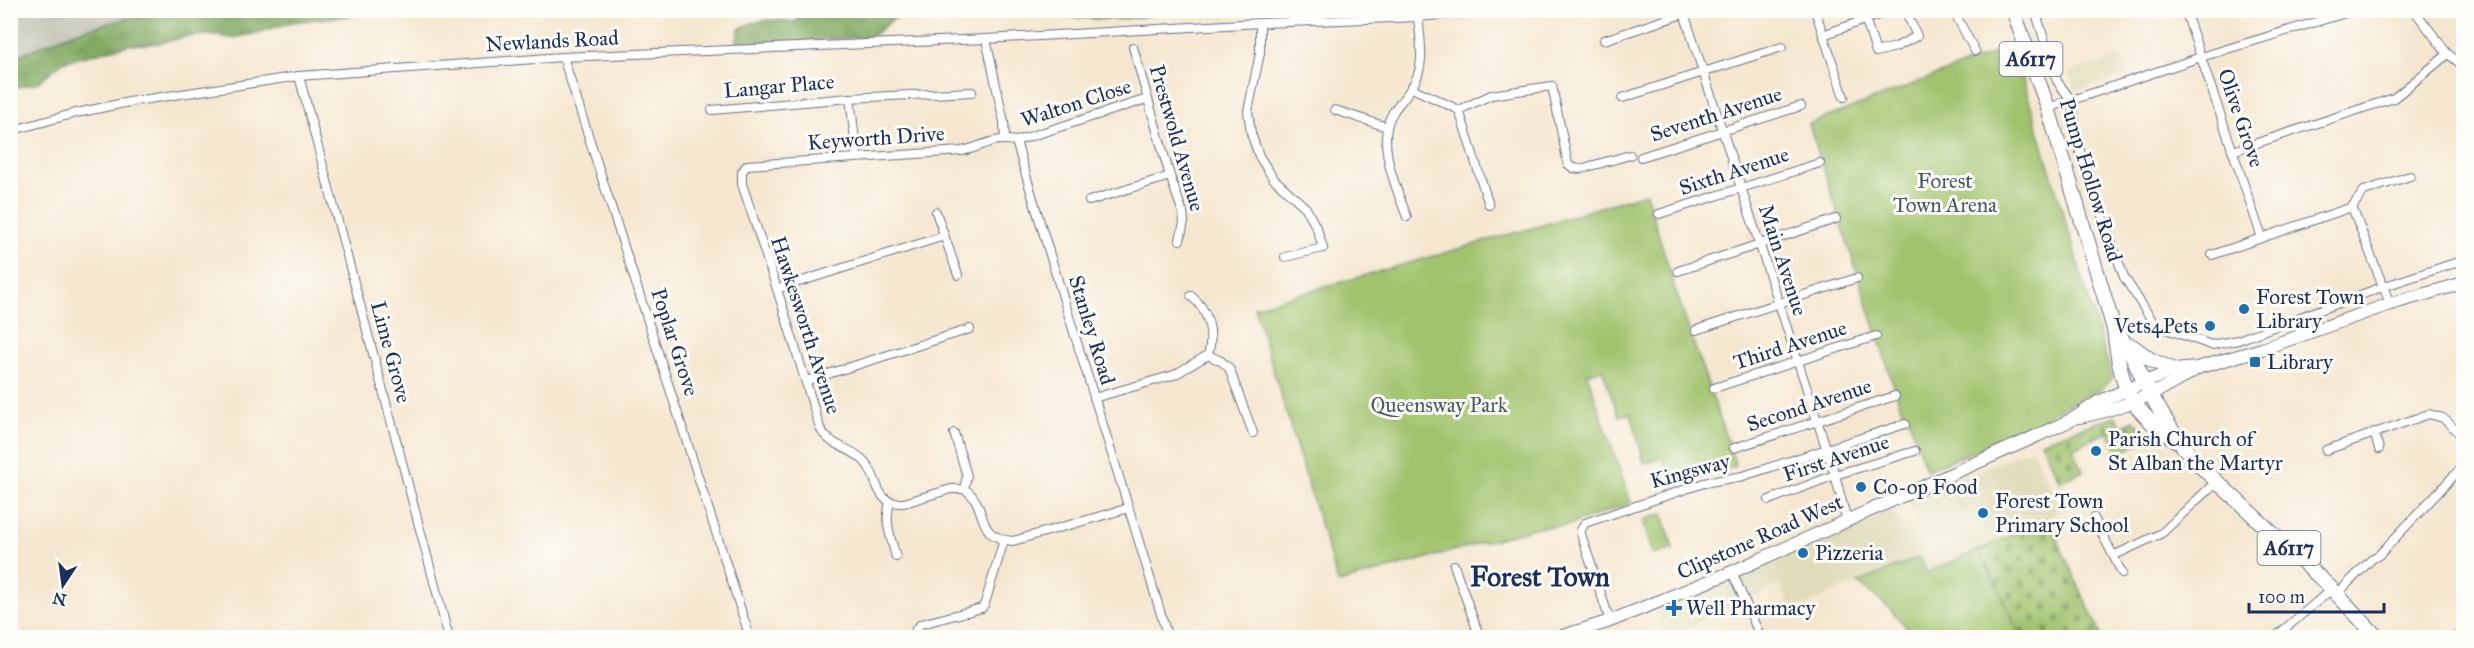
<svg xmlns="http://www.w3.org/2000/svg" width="2474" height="648" viewBox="0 0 2474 648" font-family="'IM FELL Great Primer',serif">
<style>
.built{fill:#e1dcba}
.industrial{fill:#c5c5b8}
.forest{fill:url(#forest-crowns);stroke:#4e6c5f;stroke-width:1.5}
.cemetery{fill:url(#cemetery-stones);stroke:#5e7966;stroke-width:1.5}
.green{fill:#a0c36d;stroke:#5e7966;stroke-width:1.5}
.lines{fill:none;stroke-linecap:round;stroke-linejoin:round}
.street-casing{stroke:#676f86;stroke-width:10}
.secondary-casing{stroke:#676f86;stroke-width:14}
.primary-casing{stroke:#676f86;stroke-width:16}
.street{stroke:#fff;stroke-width:8}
.secondary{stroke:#fff;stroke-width:12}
.primary{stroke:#fff;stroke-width:14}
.poi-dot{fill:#1f6fb2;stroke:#fdfcf7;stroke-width:2}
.labels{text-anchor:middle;stroke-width:6;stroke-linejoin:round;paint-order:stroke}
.shield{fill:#fdfcf7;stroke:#5f6c8c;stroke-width:1.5}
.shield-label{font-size:20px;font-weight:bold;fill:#1b2f5e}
.street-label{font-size:21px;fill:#1b2f5e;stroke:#fdfcf7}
.park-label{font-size:21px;fill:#435b62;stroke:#fdfcf7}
.poi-label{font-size:21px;fill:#1b2f5e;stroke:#fdfcf7;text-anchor:start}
.district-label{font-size:27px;font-weight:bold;fill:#1b2f5e;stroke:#fdfcf7}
</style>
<defs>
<pattern id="forest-crowns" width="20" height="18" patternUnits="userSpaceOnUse" patternTransform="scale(1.5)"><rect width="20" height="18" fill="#80a960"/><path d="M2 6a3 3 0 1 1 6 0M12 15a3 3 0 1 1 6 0" fill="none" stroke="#688a52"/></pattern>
<pattern id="cemetery-stones" width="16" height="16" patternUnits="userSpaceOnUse" patternTransform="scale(1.5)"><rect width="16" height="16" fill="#a0c36d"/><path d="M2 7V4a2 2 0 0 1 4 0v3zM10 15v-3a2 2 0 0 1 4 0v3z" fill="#829f5d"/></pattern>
</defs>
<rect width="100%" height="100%" fill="#fdfcf7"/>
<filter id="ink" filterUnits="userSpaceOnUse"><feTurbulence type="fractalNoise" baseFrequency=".0167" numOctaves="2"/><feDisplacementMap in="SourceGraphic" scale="12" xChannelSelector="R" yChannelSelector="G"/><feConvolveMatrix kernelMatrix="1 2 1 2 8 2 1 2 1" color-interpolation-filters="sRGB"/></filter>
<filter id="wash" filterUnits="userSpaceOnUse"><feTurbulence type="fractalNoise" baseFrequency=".008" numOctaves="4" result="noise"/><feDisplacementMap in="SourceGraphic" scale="24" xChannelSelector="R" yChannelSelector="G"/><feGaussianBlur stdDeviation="1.35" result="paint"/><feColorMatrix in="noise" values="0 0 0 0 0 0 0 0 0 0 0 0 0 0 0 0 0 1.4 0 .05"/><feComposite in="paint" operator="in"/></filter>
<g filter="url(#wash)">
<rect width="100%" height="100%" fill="#f5e7cf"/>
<g class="built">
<polygon points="2120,57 2127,76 2075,91 2069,73"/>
<polygon points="2032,448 2060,507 2048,519 1927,573 1918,557 1792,611 1780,585 1665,638 1653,609 1891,509 1901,526 1915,519 1908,501"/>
</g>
<polygon class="industrial" points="11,11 181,11 133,17 78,31 11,58"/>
<g class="forest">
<polygon points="181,11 181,10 391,11 292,22 257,33 233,38 205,35 184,37 161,43 129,45 63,62 37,83 11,88 11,58 78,31 133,17"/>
<path d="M801,11V10L910,11L892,20L871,37L736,45L739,29C757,18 775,19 795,22Z"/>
<path d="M995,11H1165C1128,25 1074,18 1036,14C1022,13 1008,13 995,11Z"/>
</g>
<g class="cemetery">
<polygon points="2115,416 2121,426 2134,420 2150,436 2119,455 2108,432 2073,448 2083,471 2060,482 2041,442"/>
<polygon points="2048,519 2102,637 2021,637 1979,550"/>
</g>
<g class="green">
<polygon points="2013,46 2112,377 2103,388 2057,410 2027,431 1926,470 1907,414 1901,408 1809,124"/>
<polygon points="1646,193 1675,289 1736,466 1672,487 1664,459 1644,463 1631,413 1619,416 1602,369 1587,374 1631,503 1566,526 1538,527 1338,583 1254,307 1539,226"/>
<polygon points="1663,514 1673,549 1653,555 1643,520"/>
<polygon points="1979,550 2021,637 1915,637 1888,607 1858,583 1919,557 1927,573"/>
</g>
</g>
<g filter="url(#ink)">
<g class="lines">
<g class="street-casing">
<g id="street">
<polyline points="1683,10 1835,475 1847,521"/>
<polyline points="1815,10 1844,97"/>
<polyline points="1953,10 1975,51"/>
<polyline points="2035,10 2057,81 2071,100 2081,157 2124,277 2155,325 2211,345 2238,340 2382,287 2464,260"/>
<polyline points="2185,10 2262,238"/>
<polyline points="2414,10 2446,52 2464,67"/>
<polyline points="1866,21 1876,52 1896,47 1917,36 1905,10"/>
<polyline points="1260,23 1260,53 1248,111 1251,133 1259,156 1273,178 1306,208 1317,229 1323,248 1285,257"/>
<polyline points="1823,35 1892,10"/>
<polyline points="986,39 1004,122 1005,139"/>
<polyline points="1604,40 1695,10"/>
<polyline points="1133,47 1170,176 1183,213 1184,222 1180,240"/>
<polyline points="563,57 750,638"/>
<polyline points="299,76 449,638"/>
<polyline points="1412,88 1459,110 1489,205"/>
<polyline points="850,98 857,157"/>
<polyline points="1622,98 1782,47"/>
<polyline points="2048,108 2201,57 2355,10"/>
<polyline points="712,110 850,98 972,92"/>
<polyline points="1335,110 1387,127"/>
<polyline points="1459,110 1491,95 1552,86 1568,164 1573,168 1580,169 1630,155"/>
<polyline points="10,131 72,114 129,102 299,76 563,57 986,39 1260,23 1418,17 1497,10"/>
<polyline points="1016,141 1147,99"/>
<polyline points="2233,151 2394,98 2448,54"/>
<polyline points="1641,157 1801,106"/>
<polyline points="1089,201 1170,176"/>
<polyline points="2352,207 2390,304"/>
<polyline points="2352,207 2364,191 2410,176"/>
<polyline points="936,212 958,275"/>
<polyline points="1659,214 1820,163"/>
<path d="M1407,217C1397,190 1382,156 1387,127C1390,111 1403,101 1411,88C1427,66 1420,41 1418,17"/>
<polyline points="2212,255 2352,207"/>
<polyline points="1678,271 1836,219"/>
<polyline points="777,289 944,236"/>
<polyline points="1696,330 1857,278"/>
<polyline points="1208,355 1221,361 1229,368 1253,433"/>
<polyline points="806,381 970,329"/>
<polyline points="1714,388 1876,336"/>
<path d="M1094,398L1174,375L1208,355C1214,334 1209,310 1191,296"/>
<polyline points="2374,432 2379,449"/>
<polyline points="954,433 967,476 964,489"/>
<polyline points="1734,448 1895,396"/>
<polyline points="2326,450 2429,414 2443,418 2464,438"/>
<polyline points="1769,500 1835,475 1915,451"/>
<path d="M890,502C884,522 891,538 896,557"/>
<path d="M1129,508L1013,541C972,538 990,504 964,489H951L904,503C873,505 880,479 865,462C851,446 830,448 820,428L777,289L742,184V172L747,165L962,151C986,146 990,137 1016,141C1064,307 1119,471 1168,638"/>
<polyline points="2094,518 2122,573"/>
<polyline points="2115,555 2162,533 2218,480"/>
<polyline points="1454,565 1480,638"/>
<polyline points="1732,572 1761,638"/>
<polyline points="2337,594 2373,558 2379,555 2464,465"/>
<polyline points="1610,621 1581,534 1581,530 1585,523 1704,483 1743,476 1905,424"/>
<polyline points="915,638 916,629 921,624 982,608 985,603 1004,540"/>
<polyline points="2274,638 2332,589"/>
<polyline points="2452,638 2464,633"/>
</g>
</g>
<g class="secondary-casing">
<g id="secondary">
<path d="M2080,417C2120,409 2162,392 2196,369"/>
<polyline points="1557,638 1610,621 1732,572 2032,438 2073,419 2098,402 2174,370 2197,368 2262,349 2390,304 2464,283"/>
</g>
</g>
<g class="primary-casing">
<g id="primary">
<path d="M2013,10L2048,108L2114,329C2121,386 2127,409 2177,441"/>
<path d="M2114,329C2133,349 2137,370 2150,393C2163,417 2177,441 2196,462L2332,589L2378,638"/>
<polyline points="2132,346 2151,360 2174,370"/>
</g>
</g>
<use href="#street" class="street"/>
<use href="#secondary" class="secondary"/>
<use href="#primary" class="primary"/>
</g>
</g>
<g class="poi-dot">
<circle cx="2244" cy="309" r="6"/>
<circle cx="2210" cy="326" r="6"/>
<rect x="2249" y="356" width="12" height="12" rx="3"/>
<circle cx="2096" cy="451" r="6"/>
<circle cx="1861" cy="487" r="6"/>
<circle cx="1983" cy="513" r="6"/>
<circle cx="1803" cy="553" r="6"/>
<path d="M1671 599h6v6h6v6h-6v6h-6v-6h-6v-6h6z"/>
</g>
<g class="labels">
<g class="shield">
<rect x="1999.5" y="42" width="63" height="34" rx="4.5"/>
<rect x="2257.5" y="531" width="63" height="34" rx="4.5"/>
</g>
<g class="shield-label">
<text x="2031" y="66">A6117</text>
<text x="2289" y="555">A6117</text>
</g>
<g class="street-label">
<text transform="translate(552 41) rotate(-3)" y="7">Newlands Road</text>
<text transform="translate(779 86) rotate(-5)" y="7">Langar Place</text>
<text transform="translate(1076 103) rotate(-18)" y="7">Walton Close</text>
<text transform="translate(1716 114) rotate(-18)" y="7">Seventh Avenue</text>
<text transform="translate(2241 118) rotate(71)" y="7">Olive Grove</text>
<text transform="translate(876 138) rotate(-4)" y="7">Keyworth Drive</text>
<text transform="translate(1177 138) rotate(74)" y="7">Prestwold Avenue</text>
<text transform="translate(1734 171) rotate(-18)" y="7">Sixth Avenue</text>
<text transform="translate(2091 180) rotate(73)" y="7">Pump Hollow Road</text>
<text transform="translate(1783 260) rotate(72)" y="7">Main Avenue</text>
<text transform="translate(806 325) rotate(72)" y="7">Hawkesworth Avenue</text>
<text transform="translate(1092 330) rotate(73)" y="7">Stanley Road</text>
<text transform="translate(675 342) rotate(72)" y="7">Poplar Grove</text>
<text transform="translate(1790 345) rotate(-18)" y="7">Third Avenue</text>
<text transform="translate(391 352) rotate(75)" y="7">Lime Grove</text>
<text transform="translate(1809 405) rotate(-18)" y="7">Second Avenue</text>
<text transform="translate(1836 458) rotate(-18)" y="7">First Avenue</text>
<text transform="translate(1690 471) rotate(-15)" y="7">Kingsway</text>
<text transform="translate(1760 537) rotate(-24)" y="7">Clipstone Road West</text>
</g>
<g class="park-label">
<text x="1945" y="188">Forest<tspan x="1945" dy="24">Town Arena</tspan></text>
<text x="1439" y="412">Queensway Park</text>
</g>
<g class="poi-label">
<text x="2256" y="304">Forest Town<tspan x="2256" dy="24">Library</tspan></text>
<text x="2198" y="333" text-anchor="end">Vets4Pets</text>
<text x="2267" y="369">Library</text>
<text x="2108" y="446">Parish Church of<tspan x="2108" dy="24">St Alban the Martyr</tspan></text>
<text x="1873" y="494">Co-op Food</text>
<text x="1995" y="508">Forest Town<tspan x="1995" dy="24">Primary School</tspan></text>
<text x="1815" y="560">Pizzeria</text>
<text x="1686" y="615">Well Pharmacy</text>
</g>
<g class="district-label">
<text x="1540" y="586">Forest Town</text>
</g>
</g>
<rect width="2474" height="648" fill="none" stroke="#fdfcf7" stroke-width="36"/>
<g transform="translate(63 585) rotate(193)" stroke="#fdfcf7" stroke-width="4.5" paint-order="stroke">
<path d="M0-4.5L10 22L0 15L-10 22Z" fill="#1b2f5e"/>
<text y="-9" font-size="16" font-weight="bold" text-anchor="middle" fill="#1b2f5e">N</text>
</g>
<path d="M2249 603v9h135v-9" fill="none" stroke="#1b2f5e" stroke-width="3"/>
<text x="2258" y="603" font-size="18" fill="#1b2f5e" stroke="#fdfcf7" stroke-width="4.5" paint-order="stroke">100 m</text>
</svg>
